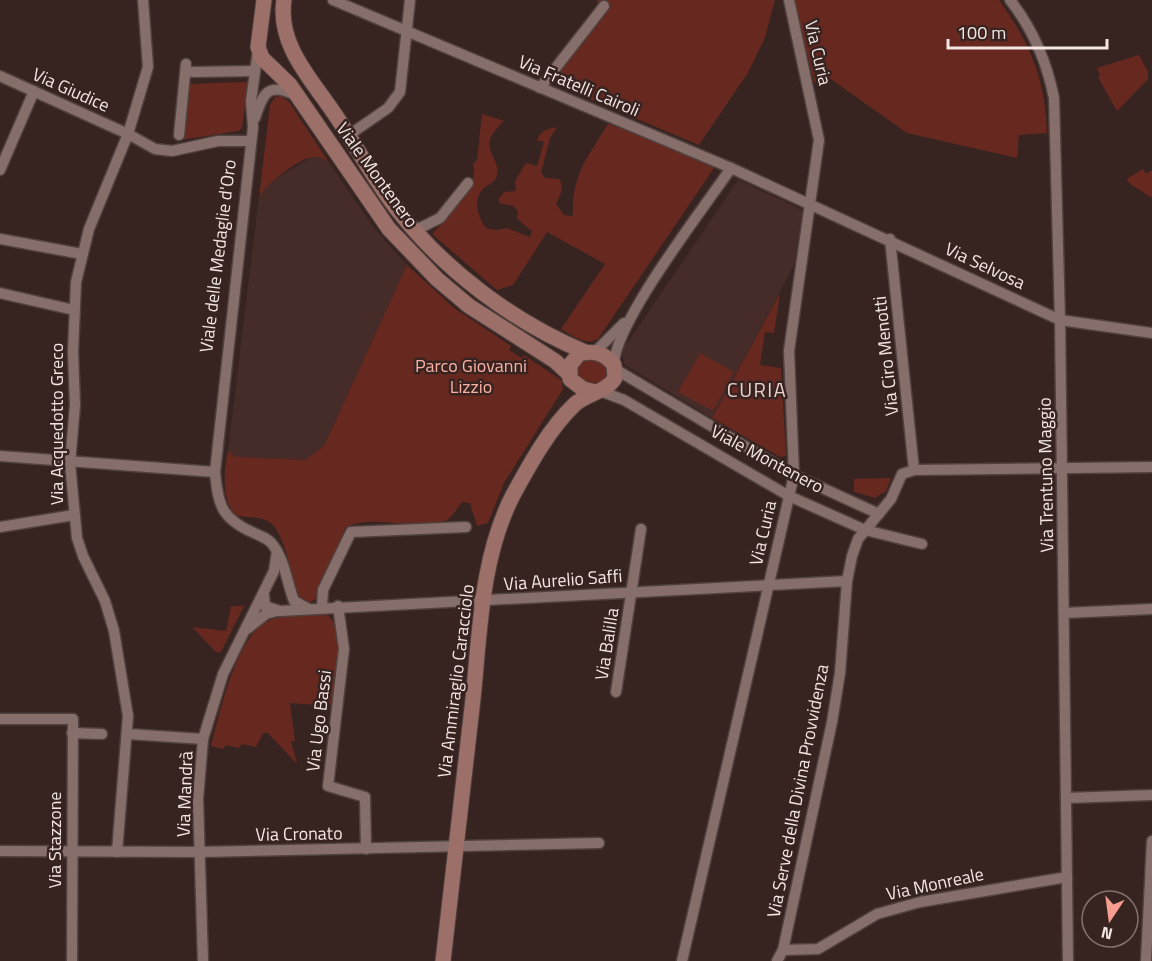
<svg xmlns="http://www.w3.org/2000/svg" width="1152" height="961" viewBox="0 0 1152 961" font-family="'Titillium Web',sans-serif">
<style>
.built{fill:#462c28}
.green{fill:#672820}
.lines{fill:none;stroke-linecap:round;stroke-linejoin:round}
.street-casing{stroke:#51413e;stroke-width:13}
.secondary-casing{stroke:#51413e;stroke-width:17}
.street{stroke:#866f6b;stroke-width:10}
.secondary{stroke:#9c6f68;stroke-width:15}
.labels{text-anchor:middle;stroke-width:5;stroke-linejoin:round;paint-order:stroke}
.street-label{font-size:18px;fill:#f3e6e3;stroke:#372421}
.park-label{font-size:18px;fill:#faafa2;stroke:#372421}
.neighbourhood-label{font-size:20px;letter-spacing:1.5px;fill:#ecd2cd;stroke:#372421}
</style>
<rect width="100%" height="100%" fill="#372421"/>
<g class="built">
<polygon points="314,156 323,158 330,164 374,228 407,265 324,446 305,460 236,457 228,451 259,197 267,184"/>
<polygon points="738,180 802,210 803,214 794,265 712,418 624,364 622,351"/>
</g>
<g class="green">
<polygon points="598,0 775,0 765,37 749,71 699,145 556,85 555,75 611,4 596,2"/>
<path d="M794,0H999C1031,45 1045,78 1047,133L1019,135L1017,158L907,133L825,75L823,87L814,82Z"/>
<polygon points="1139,55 1148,72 1148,79 1117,111 1098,77 1100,75 1097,68"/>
<polygon points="248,82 242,128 238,131 181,140 187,84"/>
<path d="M281,96L289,102L330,164C325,159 320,156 313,157C298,159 266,184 259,197L270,105L275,97Z"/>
<path d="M482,114L504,121C480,144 491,146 498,170L496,179C492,183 488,185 484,188C472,198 478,218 486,228L496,230L507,228L530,237L532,231L517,219L518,211L513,206L499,203V198L504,192L516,191L515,181L526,163L537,166L544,142L537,140C541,130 547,129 557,127L550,138L541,173L545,178L559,179C565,188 560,195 556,204L564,215L573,216C571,177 588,156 608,124L641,135L714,168L598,339C585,346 573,336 561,329L605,264L547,232L513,285L497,290L432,234C446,220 481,184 473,164L477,160Z"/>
<polygon points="1143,169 1146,174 1152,170 1152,198 1129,183 1127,179"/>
<path d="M407,265L454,308L511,346L509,350L522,358L524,355L561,380L563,389L504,483L488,523L477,526L470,503L462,502C458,507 452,517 447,520C416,534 374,512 345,528L318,598L309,603L299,598C292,580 285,530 268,521C258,516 245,518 235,515C221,499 224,470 228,451L236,457L305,460L324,446Z"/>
<polygon points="780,293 774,333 765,332 760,365 781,368 786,456 780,457 712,418"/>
<polygon points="700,353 734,372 713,411 678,392"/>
<polygon points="581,358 604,361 610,377 598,386 585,385 573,370"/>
<polygon points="891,478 886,491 875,498 854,492 854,479"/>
<polygon points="231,606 244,606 221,652 216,652 192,627 226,631"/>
<path d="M320,612C352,621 335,674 334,698L330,706L290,703L295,741H291L297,764L268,733H263L256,747L242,744L239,748L226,745L223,749L211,746C219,715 236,637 266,622C281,614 303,614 320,612Z"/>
</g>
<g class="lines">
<g class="street-casing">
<g id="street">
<polyline points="333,0 731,168 1060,320 1152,333"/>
<path d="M1010,0C1032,28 1047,63 1054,98L1060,320L1068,961"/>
<path d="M258,50L251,101L253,127L215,472C218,506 222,519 254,533C261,536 269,539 273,545C285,561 287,583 294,601L307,608"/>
<polyline points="192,72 255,71"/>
<polyline points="0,76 128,134 155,149 172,151 218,141 251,141"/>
<polyline points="540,88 604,6"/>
<path d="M255,118C263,93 268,82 295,95"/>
<polyline points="179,135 186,64"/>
<polyline points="349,135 388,108 400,92 410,0"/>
<polyline points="0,170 34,91"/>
<polyline points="416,230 440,218 468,183"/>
<polyline points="0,239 82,254"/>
<polyline points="890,239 914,470"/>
<polyline points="0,293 74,310"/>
<polyline points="595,352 624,323"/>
<path d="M614,365C614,323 704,208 731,168"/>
<polyline points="615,369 794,475 879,514"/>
<polyline points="600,391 624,400 789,496 865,530 922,544"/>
<polyline points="0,456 215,472"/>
<polyline points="0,527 74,515"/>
<polyline points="264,595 265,606 280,611 847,581"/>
<polyline points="338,606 344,649 328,786 365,797 366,849"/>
<polyline points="322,607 323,590 351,532 466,527"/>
<polyline points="1064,613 1152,609"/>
<polyline points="247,629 266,614 277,611"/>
<polyline points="616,692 641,529"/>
<polyline points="0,719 73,719 72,961"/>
<polyline points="72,733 102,734"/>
<polyline points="128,734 203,739"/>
<polyline points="1066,798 1152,795"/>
<polyline points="0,851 200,852 599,843"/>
<polyline points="117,852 128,716 114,631 105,601 83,556 77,538 70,463 75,405 73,352 76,282 89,229 128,134 148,67 143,0"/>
<polyline points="783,950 818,949 877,914 920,902 1067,877"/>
<polyline points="203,961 198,799 203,739 223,674 274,571 277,551"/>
<polyline points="682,961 794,475 789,351 819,140 789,0"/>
<polyline points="777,961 783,950 832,722 840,673 847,581 852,556 858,539 891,499 902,474 914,470 1152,467"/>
<polyline points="1146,961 1152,841"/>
</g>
</g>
<g class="secondary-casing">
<g id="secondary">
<polyline points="264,0 258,47 262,58 290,85 389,229 437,279 469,306 555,361 569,374"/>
<path d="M284,0C277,44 311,79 334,113C355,144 373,178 396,208C444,270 513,322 585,352"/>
<path d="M443,961C453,874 463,786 473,699C480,631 481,557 513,495C530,464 549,429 574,405C586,393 606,393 615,378L614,365C605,353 594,350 579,354L570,365V379L583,389L596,392"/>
</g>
</g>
<use href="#street" class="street"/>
<use href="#secondary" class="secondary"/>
</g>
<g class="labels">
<g class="street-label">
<text transform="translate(818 53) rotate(77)" y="6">Via Curia</text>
<text transform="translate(579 86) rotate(23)" y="6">Via Fratelli Cairoli</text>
<text transform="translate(71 90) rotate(24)" y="6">Via Giudice</text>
<text transform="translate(377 175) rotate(54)" y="6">Viale Montenero</text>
<text transform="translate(218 256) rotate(-83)" y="6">Viale delle Medaglie d'Oro</text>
<text transform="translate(985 266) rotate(25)" y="6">Via Selvosa</text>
<text transform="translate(886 356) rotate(-96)" y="6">Via Ciro Menotti</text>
<text transform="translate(57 424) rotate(-90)" y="6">Via Acquedotto Greco</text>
<text transform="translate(767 459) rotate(28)" y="6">Viale Montenero</text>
<text transform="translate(1046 475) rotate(-91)" y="6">Via Trentuno Maggio</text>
<text transform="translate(763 533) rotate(-77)" y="6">Via Curia</text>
<text transform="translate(563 580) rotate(-4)" y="6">Via Aurelio Saffi</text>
<text transform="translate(607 644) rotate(-81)" y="6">Via Balilla</text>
<text transform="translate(456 681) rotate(-83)" y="6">Via Ammiraglio Caracciolo</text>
<text transform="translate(319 721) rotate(-83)" y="6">Via Ugo Bassi</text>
<text transform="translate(798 791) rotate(-79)" y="6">Via Serve della Divina Provvidenza</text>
<text transform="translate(185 794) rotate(-88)" y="6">Via Mandrà</text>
<text transform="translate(299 834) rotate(-1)" y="6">Via Cronato</text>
<text transform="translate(55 840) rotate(-90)" y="6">Via Stazzone</text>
<text transform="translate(935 884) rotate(-12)" y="6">Via Monreale</text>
</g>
<g class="park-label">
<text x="471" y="372">Parco Giovanni<tspan x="471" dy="21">Lizzio</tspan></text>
</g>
<g class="neighbourhood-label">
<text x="757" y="397">CURIA</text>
</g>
</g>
<g transform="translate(1110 919) rotate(193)"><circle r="28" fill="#372421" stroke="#82726f" stroke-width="1.5"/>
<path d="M0-4.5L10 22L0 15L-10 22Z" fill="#f59d8f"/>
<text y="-9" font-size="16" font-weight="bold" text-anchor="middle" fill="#f3e6e3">N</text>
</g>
<path d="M948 39v9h159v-9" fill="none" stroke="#f3e6e3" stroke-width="3"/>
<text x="957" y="39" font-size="18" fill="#f3e6e3" stroke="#372421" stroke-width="4.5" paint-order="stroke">100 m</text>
</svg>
